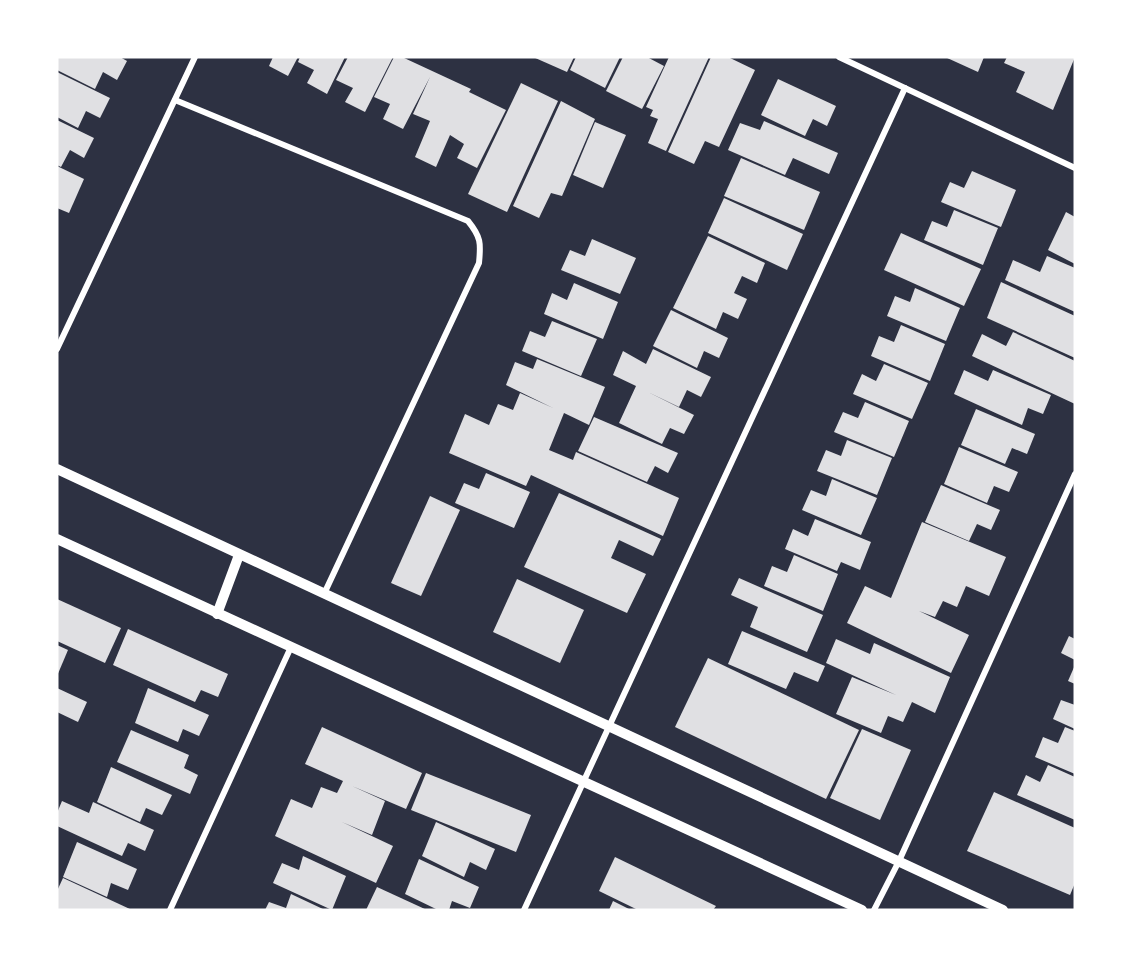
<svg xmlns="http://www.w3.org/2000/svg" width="1132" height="967" viewBox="0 0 1132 967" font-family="'Roboto Serif',serif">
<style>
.building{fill:#e0e0e3}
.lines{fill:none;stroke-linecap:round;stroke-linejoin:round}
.minor{stroke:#fff;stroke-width:6}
.tertiary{stroke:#fff;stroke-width:10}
</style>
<rect width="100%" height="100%" fill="#2d3142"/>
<g class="building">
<polygon points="57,57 120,57 127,61 117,80 103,72 95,89 57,70"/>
<polygon points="273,57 298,57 288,76 269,66"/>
<polygon points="300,57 345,57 327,94 307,83 314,70 298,62"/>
<polygon points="348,57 393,57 365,112 345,102 353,88 336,80"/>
<polygon points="394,57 402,57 471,89 469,92 506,110 477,168 457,158 464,144 450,135 436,167 415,157 430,121 413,114 430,77 403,129 383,119 390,104 374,97"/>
<polygon points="533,57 574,57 567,72"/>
<polygon points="576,57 620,57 605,88 570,70"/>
<polygon points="623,57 647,57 664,66 642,109 606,91"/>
<polygon points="669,57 709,57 666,151 648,143 658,119 650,116 653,110 646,107"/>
<polygon points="711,57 728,57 755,70 719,147 705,141 694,164 668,152"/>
<polygon points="945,57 984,57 978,72"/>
<polygon points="1007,57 1075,57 1053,110 1016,92 1025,72 1004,63"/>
<polygon points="57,72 110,98 100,118 86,111 78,128 57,117"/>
<polygon points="778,79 836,106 827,126 813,119 805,136 761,115"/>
<polygon points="521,83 558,101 507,212 468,194"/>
<polygon points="561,101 595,119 562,196 551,193 539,218 513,206"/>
<polygon points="57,120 94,138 84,158 70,150 61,167 57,165"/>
<polygon points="764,121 838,153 829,174 793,158 785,175 728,150 740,123 760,130"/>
<polygon points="595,122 626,135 603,188 573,175"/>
<polygon points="741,158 820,192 804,230 724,196"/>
<polygon points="57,166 84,179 69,213 57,208"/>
<polygon points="972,171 1016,190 1001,227 941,202 950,182 964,188"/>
<polygon points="724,198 803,234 787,270 708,233"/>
<polygon points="954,210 998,228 983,265 924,240 932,221 947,227"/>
<polygon points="1066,212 1075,217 1075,264 1048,250"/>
<polygon points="901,233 981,269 964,306 884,270"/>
<polygon points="708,236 765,263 757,283 742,276 734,293 747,299 738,319 723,312 716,329 673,308"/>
<polygon points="592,239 636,258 620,294 561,270 570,250 585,256"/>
<polygon points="1047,256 1075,268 1075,312 1005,280 1013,260 1040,272"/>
<polygon points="1001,282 1075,316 1075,358 987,318"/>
<polygon points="574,283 618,302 603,339 544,314 552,293 567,300"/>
<polygon points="915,288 960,308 946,341 887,316 895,296 910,302"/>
<polygon points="671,310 728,338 719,358 704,351 697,368 653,346"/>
<polygon points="552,321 597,339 581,376 522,351 530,331 545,337"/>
<polygon points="901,325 945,344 930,381 871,356 879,336 894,342"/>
<polygon points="1013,332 1075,361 1075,404 972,356 982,334 1006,346"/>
<polygon points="653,349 711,377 701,397 687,390 679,407 648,392 694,415 684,434 670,428 662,444 619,423 636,386 613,375 623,351 646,364"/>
<polygon points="537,359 605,387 589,425 564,413 549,450 573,460 576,452 679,498 663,536 531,475 526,486 449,453 465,414 489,425 498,404 513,410 520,393 553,408 506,385 515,362 533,369"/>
<polygon points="884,364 928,383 912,419 853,394 862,374 876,381"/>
<polygon points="964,370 988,381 993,370 1051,395 1043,414 1028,408 1022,425 954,394"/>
<polygon points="865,402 909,421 894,457 834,432 843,412 858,418"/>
<polygon points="976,409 1035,434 1027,454 1012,448 1005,464 961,445"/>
<polygon points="594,417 678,453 668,473 655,466 647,482 578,451"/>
<polygon points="847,440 892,458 877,495 817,471 826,450 841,456"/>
<polygon points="959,447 1018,472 1009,492 994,486 987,503 944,484"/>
<polygon points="486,473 530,492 514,528 455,503 464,483 479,489"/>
<polygon points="832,479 877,498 861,535 802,510 811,490 826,496"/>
<polygon points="941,485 1000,510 991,530 977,524 969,541 925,522"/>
<polygon points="559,493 661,539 653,556 619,540 611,558 646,574 627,613 524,567"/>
<polygon points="430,496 460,510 421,596 391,583"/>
<polygon points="815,519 871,542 860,570 841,562 837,571 785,549 793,529 808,536"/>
<polygon points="922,522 1006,557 989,596 966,586 957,607 943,601 935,617 919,611 969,635 951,673 847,623 865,586 891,598"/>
<polygon points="794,555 838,574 823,611 764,586 772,566 787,572"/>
<polygon points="739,578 823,615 807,652 750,627 758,607 731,595"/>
<polygon points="517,579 584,610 560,663 493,632"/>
<polygon points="57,599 121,628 105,663 57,641"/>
<polygon points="128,629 228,674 218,697 201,690 195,702 113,665"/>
<polygon points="742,631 825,666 818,682 794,672 786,689 728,664"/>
<polygon points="1069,636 1075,639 1075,660 1061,653"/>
<polygon points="836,639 870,654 874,643 950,677 935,713 912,702 903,722 888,716 881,733 836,714 852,677 896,695 826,663"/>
<polygon points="57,645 68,650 57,676"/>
<polygon points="708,658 859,730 826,799 675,727"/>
<polygon points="1075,665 1075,684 1068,681"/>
<polygon points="57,688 87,702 78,722 57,712"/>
<polygon points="148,688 209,715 199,736 183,729 178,742 135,723"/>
<polygon points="1061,700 1075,705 1075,729 1053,719"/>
<polygon points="322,727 422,773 406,809 352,786 385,801 372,835 342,822 393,846 376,883 275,836 291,799 312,808 321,787 337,793 343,781 305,764"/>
<polygon points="1065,727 1075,731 1075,774 1035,757 1043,737 1058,743"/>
<polygon points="862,729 911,750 880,820 830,798"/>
<polygon points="131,730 189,755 184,768 198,775 190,794 117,762"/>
<polygon points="1048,765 1075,777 1075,820 1017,795 1026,775 1040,782"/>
<polygon points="111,767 172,795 162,815 146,808 140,822 97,802"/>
<polygon points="426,773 531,815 516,852 411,810"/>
<polygon points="994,792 1075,828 1075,883 1070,895 967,851"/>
<polygon points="62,801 89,813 93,802 154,830 145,851 128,843 122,856 57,826 57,813"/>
<polygon points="436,822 495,849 486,870 470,862 464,877 422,856"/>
<polygon points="77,842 137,869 128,890 111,883 107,897 63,877"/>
<polygon points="303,856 346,876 332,910 273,883 282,863 299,870"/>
<polygon points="615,857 716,906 713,910 638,910 599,891"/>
<polygon points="419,859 479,887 470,908 452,901 449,910 438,910 405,894"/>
<polygon points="63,878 132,910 57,910 57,891"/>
<polygon points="377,887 427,910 366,910"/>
<polygon points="291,894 325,910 265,910 269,902 286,908"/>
<polygon points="613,901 631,910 609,910"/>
</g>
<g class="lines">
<g class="minor">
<polyline points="839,57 1075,168"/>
<path d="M175,100L468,221C481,237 481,243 479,263L324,594"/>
<polyline points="57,349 195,57"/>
<polyline points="170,910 291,647"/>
<polyline points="524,910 905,88"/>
<polyline points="874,910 899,861 1075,474"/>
</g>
<g class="tertiary">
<polyline points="57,469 1003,910"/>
<polyline points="57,539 862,910"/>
<polyline points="217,614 239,555"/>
</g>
</g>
<rect width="1132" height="967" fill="none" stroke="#ffffff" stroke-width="117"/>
</svg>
